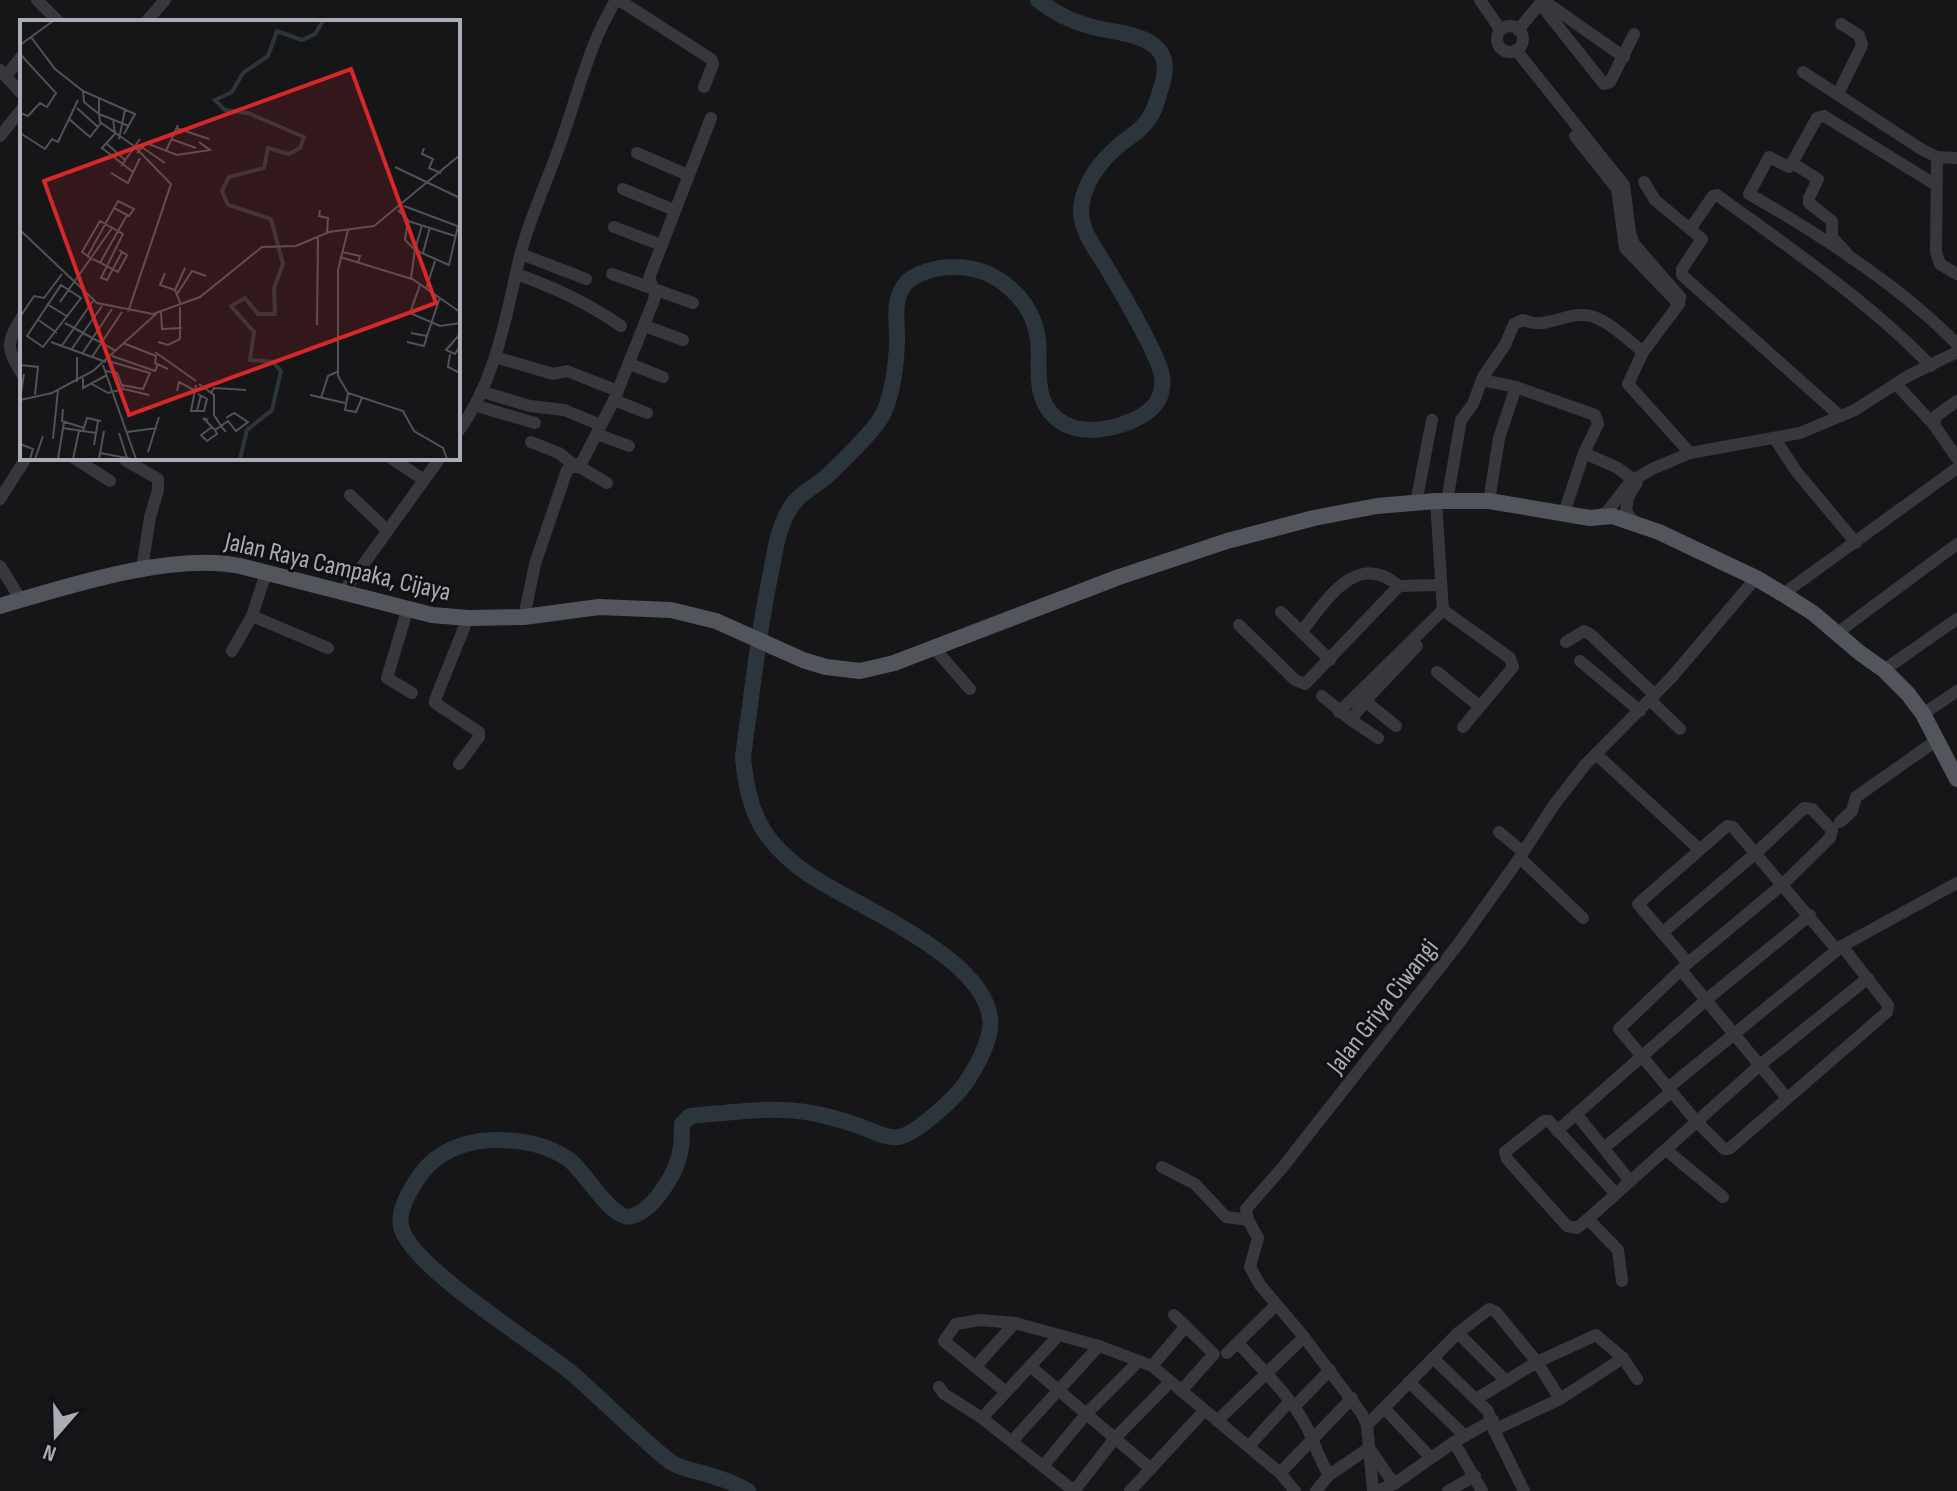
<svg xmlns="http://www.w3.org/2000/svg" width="1957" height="1491" viewBox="0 0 1957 1491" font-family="'Sofia Sans Condensed',sans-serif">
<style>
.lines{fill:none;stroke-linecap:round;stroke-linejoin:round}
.river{stroke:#2c353c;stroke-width:16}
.minor{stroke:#37383d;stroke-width:12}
.major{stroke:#53555c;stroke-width:16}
.labels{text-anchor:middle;stroke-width:6;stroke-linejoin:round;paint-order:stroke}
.street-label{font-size:26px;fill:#a8adb8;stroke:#111113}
.inset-river{fill:none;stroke:#2c353c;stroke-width:4}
.inset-road{fill:none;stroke:#505258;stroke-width:2}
.view{fill:#d62828;fill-opacity:0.15;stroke:#d62828;stroke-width:4}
.inset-edge{fill:none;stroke:#a8adb8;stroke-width:4}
</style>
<rect width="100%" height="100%" fill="#161618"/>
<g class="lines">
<path class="river" d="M748,1491C736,1484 723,1479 709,1475C698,1471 685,1470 674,1464C664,1458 655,1449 646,1441C622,1420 599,1397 574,1375C539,1345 409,1267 401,1226C398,1211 408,1194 416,1181C431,1157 453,1145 480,1141C511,1138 541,1141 568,1159C585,1170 612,1223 633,1216C652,1210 673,1178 678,1160C682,1149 682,1136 682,1124L690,1116C728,1113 769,1106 806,1112C824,1115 842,1120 859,1126C872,1130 885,1139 899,1137C916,1134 954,1099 965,1084C975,1069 987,1048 990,1029C998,962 857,907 813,877C796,867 775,848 764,831C750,809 745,782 743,756C752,695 758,633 771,572C775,551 778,529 789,510C797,495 813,488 826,477C839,465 877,428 883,414C893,393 896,366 897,344C898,325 892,304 903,287C913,272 937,267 955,267C996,267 1033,299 1038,340C1040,359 1036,379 1042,397C1058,442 1114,434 1146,413C1159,404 1164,392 1162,376C1158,353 1120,290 1107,268C1099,254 1087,240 1083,224C1075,197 1095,166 1115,149C1125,139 1139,133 1147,121C1155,112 1157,100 1161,88C1164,79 1166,70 1164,60C1156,32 1111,33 1089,26C1071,21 1053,12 1038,0"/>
<g class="minor">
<polyline points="37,0 59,22"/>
<polyline points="619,0 711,59 713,64 704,87"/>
<polyline points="1480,0 1500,29"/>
<polyline points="1544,1 1624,57"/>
<polyline points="1541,5 1604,84 1610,82 1634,34"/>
<polyline points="146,22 165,0"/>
<circle cx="1510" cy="39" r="13"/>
<polyline points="1518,30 1543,0"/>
<polyline points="1516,50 1624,185 1630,233 1634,244 1680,297 1679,304 1643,352 1628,384 1690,453"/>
<polyline points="0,70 22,94"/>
<polyline points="1803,72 1921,149 1937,157 1957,158"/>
<polyline points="6,76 22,56"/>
<polyline points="1838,94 1862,45 1859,35 1841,24"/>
<polyline points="0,136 22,109"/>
<polyline points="1575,136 1617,189 1625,248 1679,304"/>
<polyline points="637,153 688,175"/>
<polyline points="1937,157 1936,252 1940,264 1957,274"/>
<polyline points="1792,163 1817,118 1824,116 1936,185"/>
<polyline points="1644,182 1655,200 1702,239 1682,269 1682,275 1840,416"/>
<polyline points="623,189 674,210"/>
<polyline points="614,227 661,245"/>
<path d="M1690,229L1713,196L1717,195C1791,249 1867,300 1931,366"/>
<polyline points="521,254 586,279"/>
<path d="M1851,258L1832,237V221L1809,203V198L1818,179L1792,163L1789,167L1769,157L1749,194C1821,235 1899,285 1957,344"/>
<path d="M516,274C554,287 588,303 621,326"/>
<polyline points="612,274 693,303"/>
<path d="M22,317C6,343 6,348 22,374"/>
<polyline points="645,326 683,340"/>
<polyline points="495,357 553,374 567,371 618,391"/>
<polyline points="630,364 663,377"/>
<polyline points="1482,380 1516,387 1595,415 1598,424 1584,453 1564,513"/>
<polyline points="1896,384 1934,425 1957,458"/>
<polyline points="483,392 530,406 564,410 601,425"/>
<polyline points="614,400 647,413"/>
<polyline points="477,406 535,423"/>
<polyline points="1934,425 1936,416 1957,401"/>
<path d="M458,432C497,378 505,319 520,256C530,215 550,176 563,136C579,90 590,42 616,0"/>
<polyline points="597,434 629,446"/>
<polyline points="1775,439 1796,471 1856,543"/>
<polyline points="531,442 559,453 576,467"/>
<polyline points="1584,453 1616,467 1637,482"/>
<polyline points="74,458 110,481"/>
<polyline points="391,458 424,480"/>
<polyline points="125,460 158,479 158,490 150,517 142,569"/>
<polyline points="578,466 607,483"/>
<polyline points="350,495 387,530"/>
<polyline points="0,499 26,458"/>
<polyline points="1436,501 1443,610 1510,658 1513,667 1463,727"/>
<path d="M1447,501L1461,420L1473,404L1483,377L1505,345L1514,324L1523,320C1547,331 1567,310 1591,316C1609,321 1628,340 1643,352"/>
<polyline points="1489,501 1499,438 1516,387"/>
<polyline points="1416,503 1432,420"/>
<polyline points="1597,516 1607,512 1630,482 1652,469 1690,453 1800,433 1855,410 1908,376 1957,352"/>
<polyline points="1635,524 1626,511 1628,497 1636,484"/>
<polyline points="0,566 21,600"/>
<polyline points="342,594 440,458"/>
<polyline points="1783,594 1957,468"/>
<polyline points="407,611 387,678 412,693"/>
<polyline points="1281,612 1330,660"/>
<polyline points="252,616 328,648"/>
<polyline points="524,617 535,564 567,470 582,462 614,400 654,300 655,293 649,278 711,118"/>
<polyline points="1239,625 1295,680 1305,684 1399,586 1439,585"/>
<path d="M1302,631C1326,601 1357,549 1399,586"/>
<polyline points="1837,633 1957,544"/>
<polyline points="1566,642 1584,631 1590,634 1655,695"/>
<polyline points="934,648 970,689"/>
<polyline points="232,651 252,616 266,573"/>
<polyline points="1580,661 1640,711"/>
<polyline points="1884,670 1957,619"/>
<polyline points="1437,672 1479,706"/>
<polyline points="1322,696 1351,720 1378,738"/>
<polyline points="1650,700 1680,729"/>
<polyline points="1365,701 1396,726"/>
<polyline points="1339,712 1443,610"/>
<polyline points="1923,714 1957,691"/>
<polyline points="1351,720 1365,701 1417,646"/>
<polyline points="1596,754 1699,849"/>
<polyline points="459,764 479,737 479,732 435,703 435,700 468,618"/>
<polyline points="1840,822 1852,811 1856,797 1937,740"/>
<polyline points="1499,832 1523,852"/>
<polyline points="1520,858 1583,918"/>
<polyline points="1662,933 1756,853 1804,808 1812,809 1832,830 1830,838 1783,884 1688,963 1619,1029 1696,1121 1724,1149 1729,1149 1887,1012 1888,1005 1842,946"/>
<polyline points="1688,963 1638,904 1727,826 1733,827 1837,950"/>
<polyline points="1681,970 1787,1098"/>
<polyline points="1668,1088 1842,946 1957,883"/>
<polyline points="1577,1115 1630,1181"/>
<polyline points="1557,1131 1706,1000 1810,915"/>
<polyline points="1604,1148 1671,1092"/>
<polyline points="1666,1150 1723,1197"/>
<polyline points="1162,1167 1195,1184 1226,1217 1248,1220"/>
<polyline points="1616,1194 1549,1121 1544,1121 1505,1152 1507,1159 1567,1226 1577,1228 1588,1219 1760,1065 1868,978"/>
<polyline points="1588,1219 1618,1250 1622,1281"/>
<polyline points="1174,1315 1214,1354 1181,1391"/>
<polyline points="1458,1333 1506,1381"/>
<path d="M1238,1343C1261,1368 1287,1393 1304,1422C1314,1439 1318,1458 1329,1475"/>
<polyline points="1227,1353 1276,1305"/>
<polyline points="1433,1358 1488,1411 1494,1430 1524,1491"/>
<polyline points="976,1366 1015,1323"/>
<polyline points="1030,1366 1151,1469"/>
<polyline points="1152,1366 1186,1326"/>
<polyline points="1409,1382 1465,1436"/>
<polyline points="939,1387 944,1394 982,1418 1074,1491"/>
<polyline points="1006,1392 944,1341 956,1324 980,1320 1015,1323 1099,1346 1152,1366 1280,1473 1295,1491"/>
<polyline points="1476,1399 1537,1362 1596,1335 1623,1358 1637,1379"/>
<polyline points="1294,1407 1330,1370"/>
<polyline points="1384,1408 1430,1457"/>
<polyline points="982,1418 1059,1335"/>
<polyline points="1217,1421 1304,1337"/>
<polyline points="1367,1425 1458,1333 1489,1309 1496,1312 1537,1362 1560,1399"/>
<polyline points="1494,1430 1560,1399 1623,1358"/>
<polyline points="1012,1441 1099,1346"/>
<polyline points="1454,1442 1482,1491"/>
<polyline points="1249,1446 1289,1402"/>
<polyline points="1044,1465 1087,1413 1138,1362"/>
<polyline points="1280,1473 1352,1398"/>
<polyline points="1074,1491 1116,1437 1170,1382"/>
<polyline points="1130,1491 1204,1411"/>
<polyline points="1316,1491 1329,1475 1369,1448 1394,1484"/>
<polyline points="1373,1491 1367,1425 1362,1414 1304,1337 1260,1285 1250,1267 1258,1238 1248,1220 1246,1209 1282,1168 1459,943 1514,866 1554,805 1585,765 1671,678 1756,578"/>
<polyline points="1377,1491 1394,1484 1454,1442 1493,1420"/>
<polyline points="1448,1491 1475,1476"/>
</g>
<path class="major" d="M0,606C68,586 172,552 240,566L432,615L468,618L524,617L599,607L671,610L716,621L803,660L826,667L860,671L894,663L1119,577L1227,541L1314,518L1377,506L1436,501H1489L1590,518L1612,516L1659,532L1756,578L1783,594L1813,613L1860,653L1884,670L1908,694L1923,714L1957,779"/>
</g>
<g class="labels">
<g class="street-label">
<text transform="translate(338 566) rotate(13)" y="9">Jalan Raya Campaka, Cijaya</text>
<text transform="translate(1382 1006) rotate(-52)" y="9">Jalan Griya Ciwangi</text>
</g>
</g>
<g transform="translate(20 20)">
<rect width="440" height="440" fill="#161618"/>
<path class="inset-river" d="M220,439L227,410L252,390L261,351L253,342L230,340L234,312L211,286L225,278L238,294H255L254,268L263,244L251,199L208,185L202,171L209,157L244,148L248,128L269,134L280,128L284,117L228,93L205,90L195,80L212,72L223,53L248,36L257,11L282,20L295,14L303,1"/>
<path class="inset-road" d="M11,17L35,49L63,71L64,82L79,94L80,102L114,126L151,164L108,292M0,25L33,1M0,34L36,73L27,87L20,83L8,96L0,93M63,71L115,94L104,114M79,77V94L109,106M57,88L78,107M49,99L70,117L81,103M156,108L189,119M0,113L25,129L32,119L38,122L58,80M99,119L105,90M151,119L176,128M86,123L105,140M82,128L113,152M123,128L145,143M404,128L402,134L413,139L409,148L421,153M81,129L95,114L93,99M146,131L158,105M117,133L126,123L157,135L190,130L179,122M101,146L120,119M375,147L440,178M91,153L108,163L120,138M384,186L440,207M300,190L299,196L308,198L307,213M378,190L388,200L385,220L395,230L391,258L440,292M388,201L435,216M402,205L395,230L429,245L438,206M0,210L77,283L133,294L180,277L242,227L276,226L309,212L354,206L440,135M328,210L318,250V356L328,373L383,391L394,411L423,428L427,439M322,232L340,236L338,242M403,233L410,207M67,237L98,181L114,189L109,196L94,188M320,237L392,259M73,239L98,252L107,235L99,230M73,240L62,232L80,201L103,214L81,258L87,260L102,232M80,243L107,195M145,253L140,265L155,270L161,285M41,265L61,278L23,327L7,316ZM400,265L390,293L420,306L440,303M406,269L415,241M155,270L165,248M157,274L172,251L186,256M40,282L92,208M27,284L48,297M141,292L142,309L162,308M0,297L14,276L24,278L42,254M17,299L37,313M45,303L96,331M297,305L298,216M391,313L407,316L420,277M440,314L426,330L435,334L440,326M31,322L86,342M138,322L148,325L160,319V287M387,322L404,326L407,316M103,323L136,336L135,343L148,349M41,327L73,281M51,330L82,286M135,332L176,361M62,334L92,289M430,334L428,347L440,353M92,336L135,351L138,344M72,337L102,292M88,341L130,353L123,369L102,365M0,345L18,347L15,375M83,345L116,439M85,351L97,353L103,368M63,358V368L87,355M57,362V337M72,364L88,373L104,369L129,375M179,364L194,375V395L201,406L195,410L183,398L188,400M176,365L171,391H177L181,375M157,371L159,362L174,370M191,373L194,368L226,370M328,373L325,390L336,392L342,378M290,375L325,383M301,378L308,356L317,352M0,379L4,354M0,380L32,373L73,351L137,293M43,389L42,401L64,408M177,391H184L187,379L178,374M192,407L181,415L187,421L197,414L195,410M43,408L76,413M63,411L67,398L81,401M107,412L137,408M206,412L201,406L208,401L216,411L228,402L214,393L206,398M99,413L107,438M33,419L38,370M0,424L13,429L10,439M74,425L78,401M128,432L139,397M80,433L112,439M15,439L23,416M38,439L44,402M53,439L59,411M79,439L84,411"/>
<path class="view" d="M331,49L416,283L109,395L24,161Z"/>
<rect width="440" height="440" class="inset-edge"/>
</g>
<g transform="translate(56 1435) rotate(200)" stroke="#111113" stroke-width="6" paint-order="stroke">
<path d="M0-6L14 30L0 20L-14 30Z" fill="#a8adb8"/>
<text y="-12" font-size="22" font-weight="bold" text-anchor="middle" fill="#a8adb8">N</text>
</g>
</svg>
